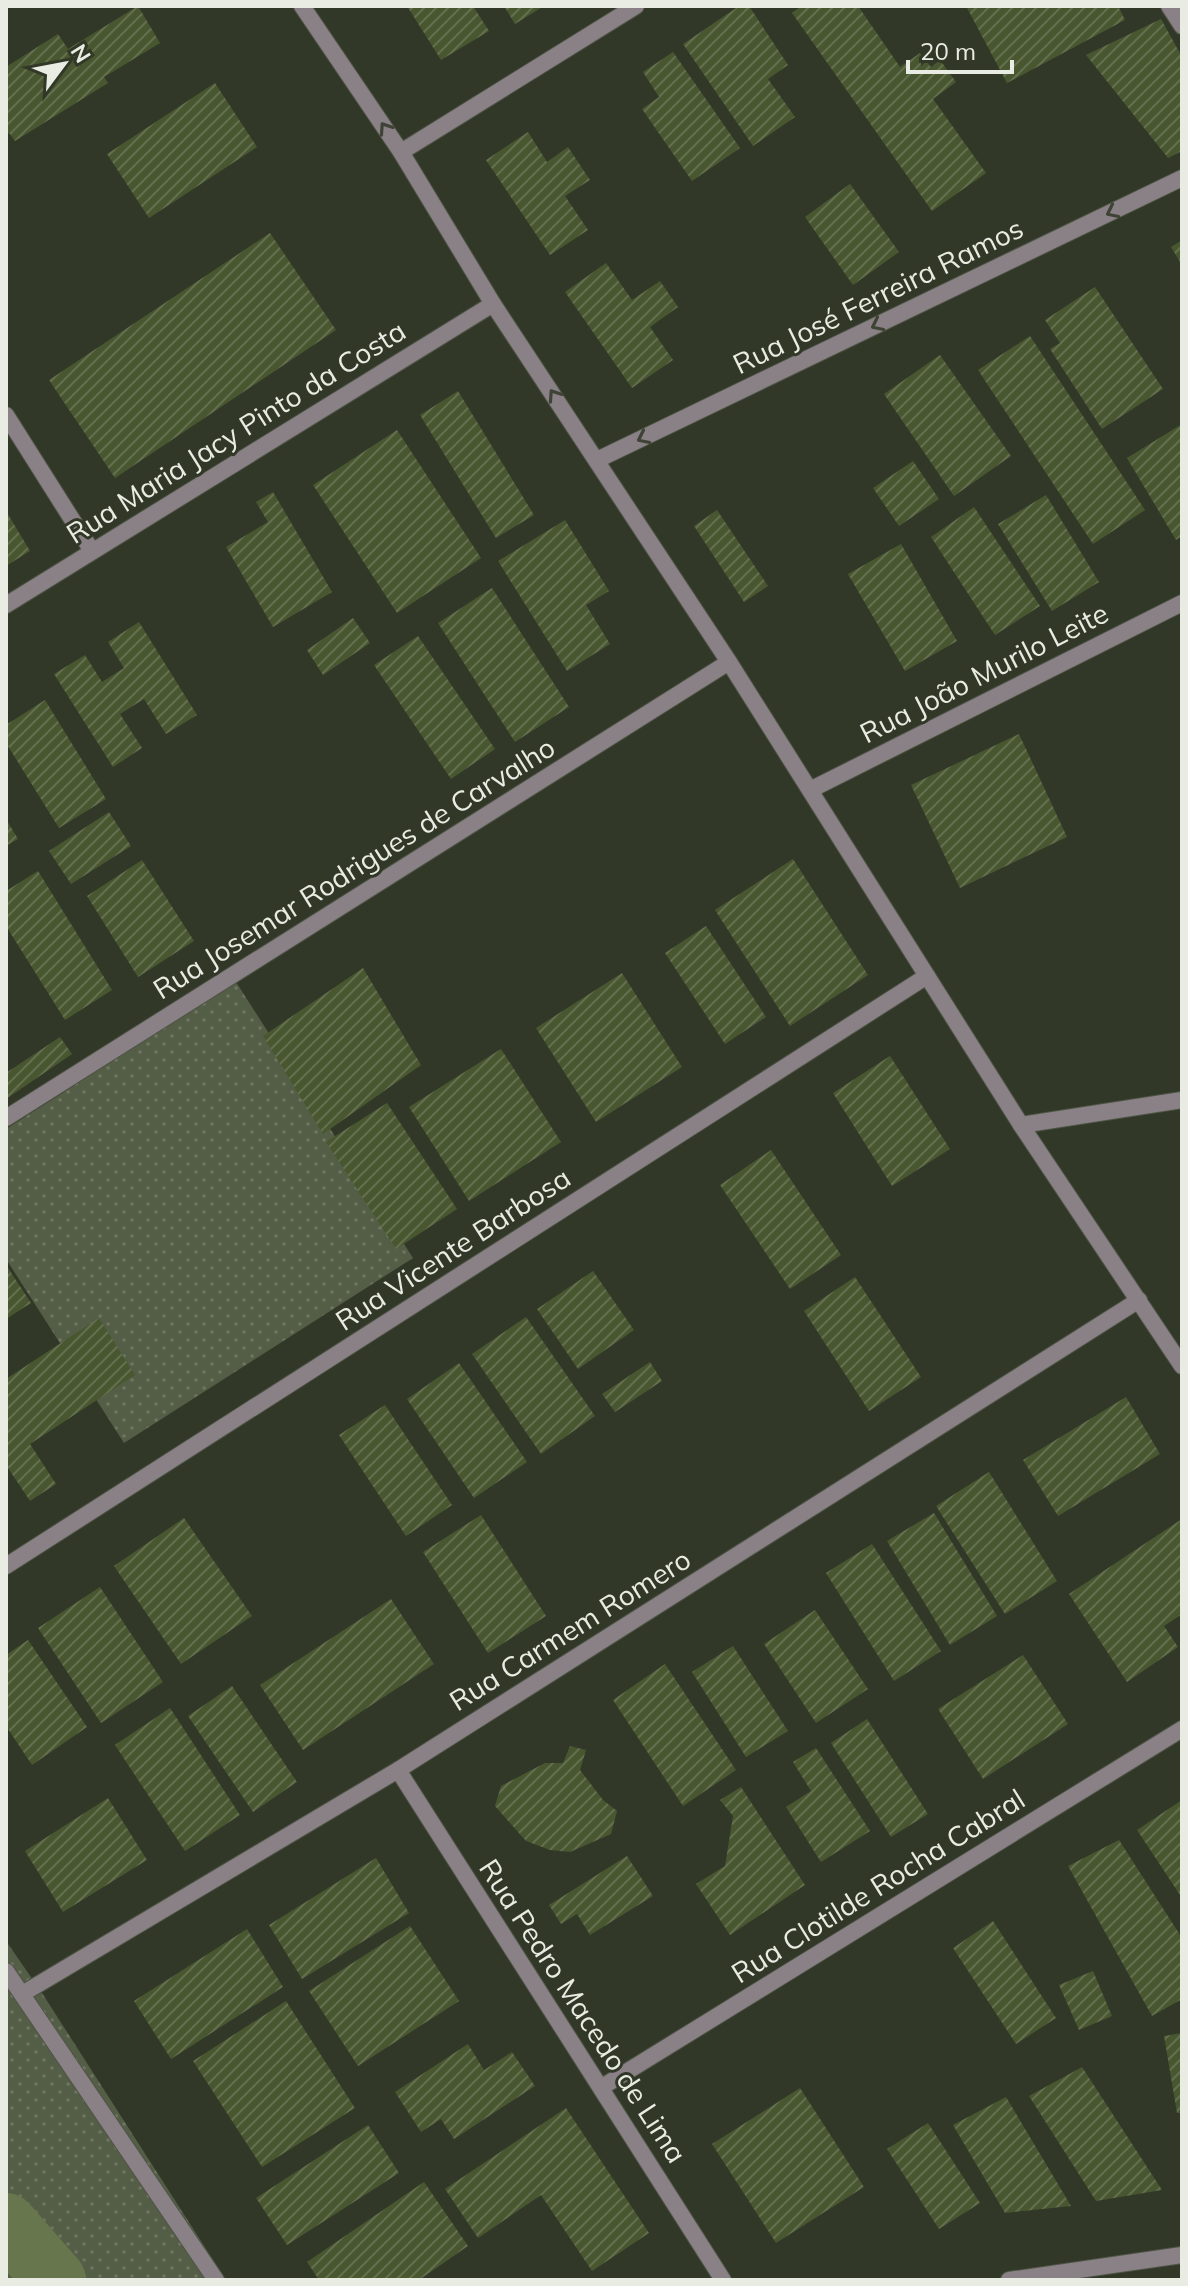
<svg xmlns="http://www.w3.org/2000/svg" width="1188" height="2286" viewBox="0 0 1188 2286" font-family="Mulish,sans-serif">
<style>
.grass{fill:url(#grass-dots)}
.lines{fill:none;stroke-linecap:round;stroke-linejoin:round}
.river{stroke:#67764d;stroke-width:62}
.building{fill:url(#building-hatch)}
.street-casing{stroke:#4f5546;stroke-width:18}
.street{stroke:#8a8187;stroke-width:16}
.oneway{stroke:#3f4336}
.labels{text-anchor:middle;stroke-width:6;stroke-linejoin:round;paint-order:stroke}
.street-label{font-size:28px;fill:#e8ece2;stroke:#323828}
</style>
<defs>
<pattern id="grass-dots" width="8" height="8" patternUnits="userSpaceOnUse" patternTransform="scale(2)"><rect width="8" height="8" fill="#545d45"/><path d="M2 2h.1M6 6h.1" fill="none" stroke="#6d7460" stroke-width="1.8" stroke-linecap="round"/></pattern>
<pattern id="building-hatch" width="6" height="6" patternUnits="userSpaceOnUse" patternTransform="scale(2)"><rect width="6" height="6" fill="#495730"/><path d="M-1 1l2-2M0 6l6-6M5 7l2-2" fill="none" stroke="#636f4e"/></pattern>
</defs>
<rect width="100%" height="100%" fill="#323828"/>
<g class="grass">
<polygon points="236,982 413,1258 124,1443 6,1259 6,1129"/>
<polygon points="6,1941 42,1993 226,2280 6,2280"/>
</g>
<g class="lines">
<polyline class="river" points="6,2224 55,2280"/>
</g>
<g class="building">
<polygon points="138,6 160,43 104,77 108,83 15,141 9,133 6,135 6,67 58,34 68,49"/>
<polygon points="407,6 473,6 489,31 441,60"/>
<polygon points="504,6 544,6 515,24"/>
<polygon points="739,6 749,6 788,65 768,79 795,117 753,146 683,44"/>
<polygon points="801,6 858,6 900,67 920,53 931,67 940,60 956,82 933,99 986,173 932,211 792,13"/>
<polygon points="966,6 1118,6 1125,20 1007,83"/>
<polygon points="1161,19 1182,57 1182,151 1168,158 1086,55"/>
<polygon points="673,52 740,148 692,181 642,109 659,97 643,72"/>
<polygon points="215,83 257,147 149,218 107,154"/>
<polygon points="528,132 547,162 568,147 590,180 565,196 588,230 550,255 486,160"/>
<polygon points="850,184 899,252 853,285 805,217"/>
<polygon points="270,233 336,330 115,478 49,380"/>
<polygon points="1182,240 1182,265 1171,247"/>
<polygon points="606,263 632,300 660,281 678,307 650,327 673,360 632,388 565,292"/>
<polygon points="1095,287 1163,389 1102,429 1050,349 1060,343 1045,320"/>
<polygon points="1030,336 1145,510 1093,544 978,370"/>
<polygon points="940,355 1011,456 954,496 884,394"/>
<polygon points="458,391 534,515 496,538 420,415"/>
<polygon points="1182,424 1182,536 1176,540 1127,458"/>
<polygon points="397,430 481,558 397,613 313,485"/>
<polygon points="913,461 939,499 899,526 873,488"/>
<polygon points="273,492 332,592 273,627 226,547 268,522 256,502"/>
<polygon points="1046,495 1099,582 1052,611 998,524"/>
<polygon points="974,507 1040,606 995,635 931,537"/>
<polygon points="717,510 768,586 744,602 694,526"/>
<polygon points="6,511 30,551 6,566"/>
<polygon points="565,520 609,591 586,605 610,644 567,671 498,561"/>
<polygon points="901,544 957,641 905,671 848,574"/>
<polygon points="492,588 569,707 515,742 438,623"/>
<polygon points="353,618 370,643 323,675 307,650"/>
<polygon points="139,622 197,715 166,734 144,699 120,714 142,748 113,767 54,674 85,655 102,682 124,668 108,642"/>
<polygon points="418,636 495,749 451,779 374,665"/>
<polygon points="45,700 106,799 59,828 6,743 6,725"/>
<polygon points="1019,734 1067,837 960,888 911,785"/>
<polygon points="109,812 131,846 71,884 49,851"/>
<polygon points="6,819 18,839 6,846"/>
<polygon points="793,859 868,975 790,1026 715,910"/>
<polygon points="142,860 194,941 138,977 87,896"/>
<polygon points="38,871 112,990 65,1020 6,926 6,891"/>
<polygon points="706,926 766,1017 725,1044 665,953"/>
<polygon points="363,968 421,1065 323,1134 263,1036"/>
<polygon points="622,973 682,1067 596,1122 536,1028"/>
<polygon points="60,1037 72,1054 6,1099 6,1073"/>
<polygon points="501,1049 561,1142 469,1201 409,1107"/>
<polygon points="890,1056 950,1149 892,1186 833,1093"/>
<polygon points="387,1103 457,1209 396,1249 326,1142"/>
<polygon points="771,1150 841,1255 790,1289 720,1185"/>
<polygon points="6,1265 31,1303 6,1319"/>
<polygon points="593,1271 634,1330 578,1369 537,1309"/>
<polygon points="855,1277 921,1377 869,1411 804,1311"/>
<polygon points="526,1317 595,1416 541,1454 472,1354"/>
<polygon points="99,1318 135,1375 30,1444 56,1484 30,1501 6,1465 6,1379"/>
<polygon points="650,1362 662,1381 615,1412 602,1394"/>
<polygon points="459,1363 527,1462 474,1498 407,1399"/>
<polygon points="1126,1397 1160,1454 1058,1516 1023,1460"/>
<polygon points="385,1405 452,1505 406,1536 339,1435"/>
<polygon points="989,1472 1057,1581 1005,1614 936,1506"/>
<polygon points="934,1513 997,1616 950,1645 887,1541"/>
<polygon points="481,1515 546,1616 488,1653 423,1552"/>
<polygon points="184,1518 252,1616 181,1664 114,1566"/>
<polygon points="1182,1519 1182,1614 1164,1626 1178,1647 1127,1682 1069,1594"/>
<polygon points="872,1544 941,1651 894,1681 826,1573"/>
<polygon points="100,1587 163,1682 101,1723 38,1628"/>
<polygon points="391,1599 434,1664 303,1750 260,1685"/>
<polygon points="815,1610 868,1689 816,1723 764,1644"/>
<polygon points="28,1640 87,1727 32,1765 6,1726 6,1655"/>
<polygon points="733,1646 788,1731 746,1757 692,1672"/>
<polygon points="1023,1655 1068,1724 983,1779 938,1709"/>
<polygon points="665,1664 736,1770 683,1806 613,1700"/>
<polygon points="232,1686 297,1782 253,1812 188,1716"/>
<polygon points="170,1708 240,1815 185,1851 115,1745"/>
<polygon points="867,1719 928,1814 891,1837 831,1743"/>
<polygon points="570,1746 586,1750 580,1770 603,1800 617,1811 611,1834 570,1852 550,1850 526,1841 495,1806 501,1786 545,1763 563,1763"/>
<polygon points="816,1748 870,1831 821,1862 786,1807 811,1791 793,1762"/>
<polygon points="741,1787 805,1885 730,1935 696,1884 725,1866 733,1816 720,1800"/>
<polygon points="108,1798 147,1860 63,1912 25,1851"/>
<polygon points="1182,1800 1182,1898 1137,1830"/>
<polygon points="1119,1840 1182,1938 1182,1999 1152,2016 1068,1866"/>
<polygon points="627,1856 653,1896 590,1935 577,1914 561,1924 549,1905"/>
<polygon points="376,1858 409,1913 302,1979 269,1925"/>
<polygon points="993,1921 1056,2018 1016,2044 953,1948"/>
<polygon points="410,1926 459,2001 358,2066 309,1991"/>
<polygon points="247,1929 283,1987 171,2059 134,2001"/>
<polygon points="1093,1971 1112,2016 1079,2030 1059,1985"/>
<polygon points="286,2001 355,2108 262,2167 193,2061"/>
<polygon points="1182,2033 1182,2113 1177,2113 1164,2036"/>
<polygon points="468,2044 484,2070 512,2052 535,2086 454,2139 441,2119 421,2132 395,2092"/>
<polygon points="1082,2067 1162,2190 1096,2201 1029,2096"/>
<polygon points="800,2088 864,2187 776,2243 712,2144"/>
<polygon points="1006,2097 1071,2206 1005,2213 953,2125"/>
<polygon points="566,2108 649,2233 592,2271 541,2195 478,2238 445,2189"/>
<polygon points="928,2123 980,2203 939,2229 887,2149"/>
<polygon points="368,2125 399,2173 287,2245 256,2198"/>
<polygon points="424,2182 468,2246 419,2280 319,2280 307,2262"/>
</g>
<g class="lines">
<g class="street-casing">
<g id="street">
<polyline points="302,6 401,152 493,304 729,662 1021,1125 1182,1366"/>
<polyline points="1169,6 1182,26"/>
<polyline points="401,152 636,6"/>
<polyline points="6,415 92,551"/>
<polyline points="597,460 1182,178"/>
<polyline points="6,605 493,304"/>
<polyline points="810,790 1182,603"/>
<polyline points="6,1118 729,662"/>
<polyline points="1021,1125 1182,1100"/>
<polyline points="6,1566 927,976"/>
<polyline points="398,1770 723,2280"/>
<polyline points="6,1971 216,2280"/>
<polyline points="22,1994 398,1770 1139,1300"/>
<polyline points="602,2087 1182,1729"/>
<polyline points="1009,2280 1182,2255"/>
</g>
</g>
<use href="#street" class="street"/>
</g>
<defs><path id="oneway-chevron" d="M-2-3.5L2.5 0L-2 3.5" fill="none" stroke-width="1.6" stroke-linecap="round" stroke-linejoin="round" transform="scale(2)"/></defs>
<g class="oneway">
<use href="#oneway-chevron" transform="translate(385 128) rotate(-124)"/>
<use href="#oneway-chevron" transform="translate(1112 212) rotate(154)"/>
<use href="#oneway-chevron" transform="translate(877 325) rotate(154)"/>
<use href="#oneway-chevron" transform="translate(554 395) rotate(-124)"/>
<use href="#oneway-chevron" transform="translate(643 438) rotate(154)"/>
</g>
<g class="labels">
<g class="street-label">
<text transform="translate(878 296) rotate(-26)" y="10">Rua José Ferreira Ramos</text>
<text transform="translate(236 432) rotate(-32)" y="10">Rua Maria Jacy Pinto da Costa</text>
<text transform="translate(984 673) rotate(-27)" y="10">Rua João Murilo Leite</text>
<text transform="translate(354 868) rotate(-32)" y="10">Rua Josemar Rodrigues de Carvalho</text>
<text transform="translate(453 1249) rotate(-33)" y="10">Rua Vicente Barbosa</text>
<text transform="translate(570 1630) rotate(-32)" y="10">Rua Carmem Romero</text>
<text transform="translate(878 1886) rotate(-32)" y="10">Rua Clotilde Rocha Cabral</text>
<text transform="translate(583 2011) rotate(57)" y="10">Rua Pedro Macedo de Lima</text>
</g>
</g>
<rect width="1188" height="2286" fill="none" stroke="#e8ece2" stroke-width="16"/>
<g transform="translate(64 64) rotate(58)" stroke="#323828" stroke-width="6" paint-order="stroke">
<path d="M0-6L14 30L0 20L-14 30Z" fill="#e8ece2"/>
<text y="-12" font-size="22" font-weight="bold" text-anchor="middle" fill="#e8ece2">N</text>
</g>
<path d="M908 60v12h104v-12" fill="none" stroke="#e8ece2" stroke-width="4"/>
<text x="920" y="60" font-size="24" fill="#e8ece2" stroke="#323828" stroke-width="6" paint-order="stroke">20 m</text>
</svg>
